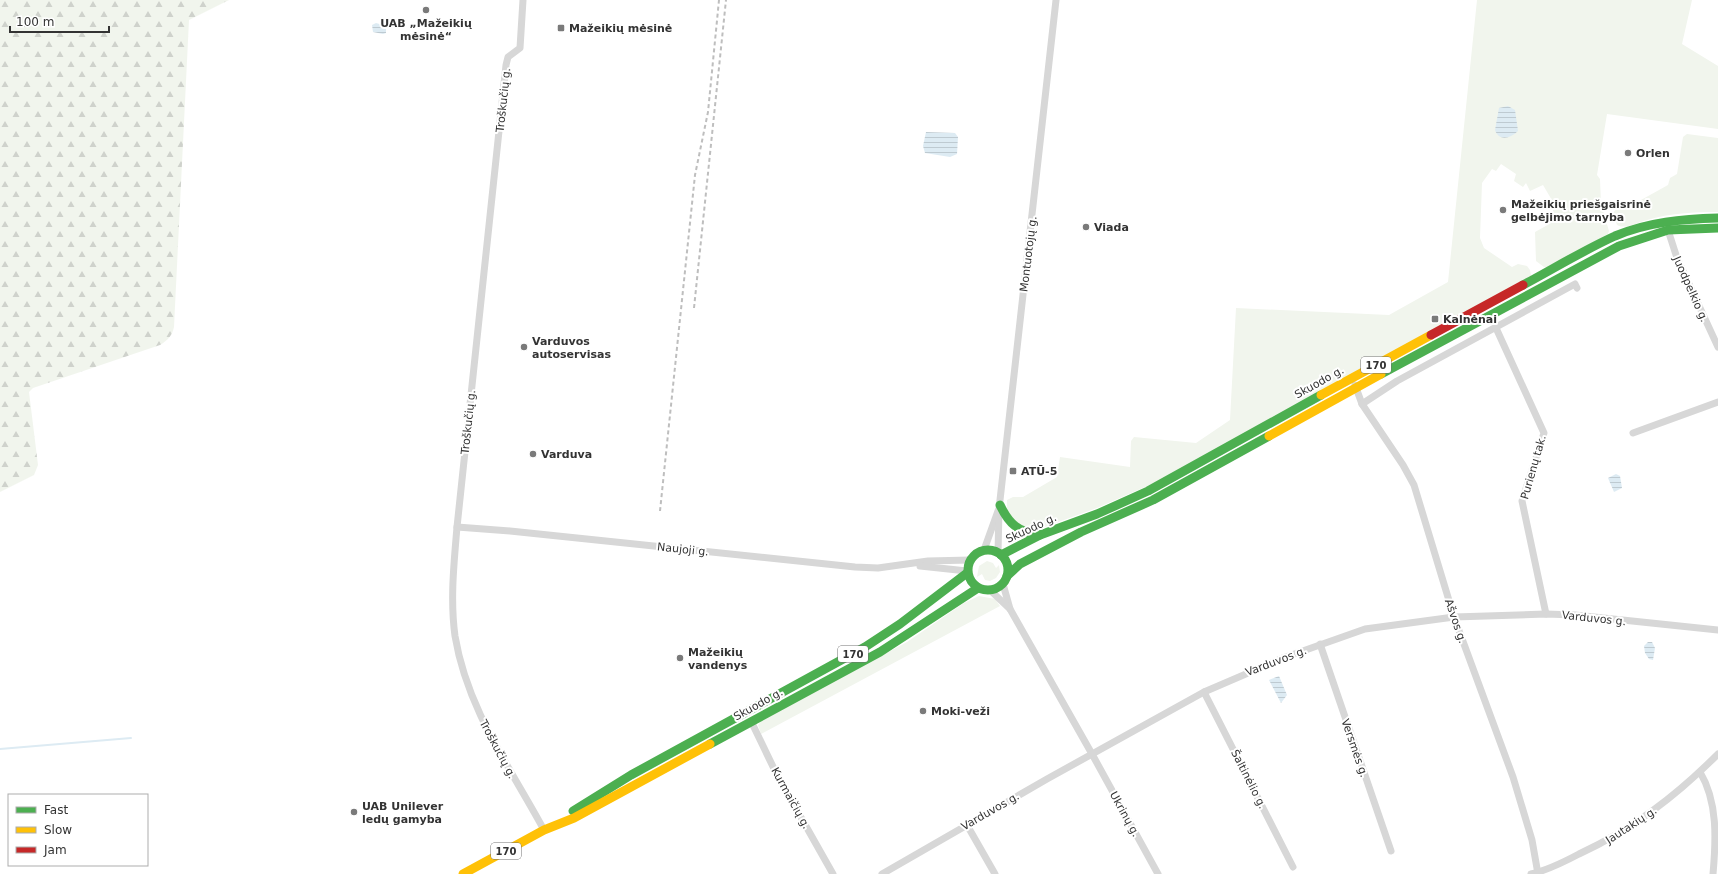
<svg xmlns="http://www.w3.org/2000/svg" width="1718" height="874" viewBox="0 0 1718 874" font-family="'DejaVu Sans',sans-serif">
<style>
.grass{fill:#f1f5ed}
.forest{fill:url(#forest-firs)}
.water{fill:url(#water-rules)}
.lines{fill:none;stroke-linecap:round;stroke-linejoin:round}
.stream{stroke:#ddebf3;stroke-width:2}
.street{stroke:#d7d7d7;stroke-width:7}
.fast{stroke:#4caf50;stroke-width:9}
.slow{stroke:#ffc107;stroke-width:9}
.jam{stroke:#c62828;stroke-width:9}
.rail{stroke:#bebebe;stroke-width:2;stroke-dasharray:4 3;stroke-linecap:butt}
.poi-dot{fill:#7a7a7a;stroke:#fff;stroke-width:1.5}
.labels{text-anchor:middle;stroke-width:4;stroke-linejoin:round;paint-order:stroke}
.shield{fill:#fff;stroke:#707070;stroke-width:1}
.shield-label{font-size:10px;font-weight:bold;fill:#333}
.poi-label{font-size:11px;font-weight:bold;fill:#333;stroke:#fff;text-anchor:start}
.street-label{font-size:11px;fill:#333;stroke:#fff}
</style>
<defs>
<pattern id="forest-firs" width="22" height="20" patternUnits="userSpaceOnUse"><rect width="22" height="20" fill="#f1f5ed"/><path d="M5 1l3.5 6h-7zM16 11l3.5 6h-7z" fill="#cfd2cc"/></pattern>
<pattern id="water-rules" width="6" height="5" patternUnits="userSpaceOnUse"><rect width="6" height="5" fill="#ddebf3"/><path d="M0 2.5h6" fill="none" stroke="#becad1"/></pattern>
</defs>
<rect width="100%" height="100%" fill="#fff"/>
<g class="grass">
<polygon points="1477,0 1692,0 1682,44 1718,66 1718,129 1607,114 1597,175 1600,179 1601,204 1609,231 1608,234 1548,268 1544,267 1536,261 1535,232 1553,222 1553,202 1543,185 1530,191 1526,183 1523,187 1514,181 1516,174 1501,164 1496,171 1492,169 1482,183 1480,238 1484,248 1512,267 1518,264 1527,266 1530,270 1531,276 1154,483 1097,508 1039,529 1033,530 1015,524 1007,510 1007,500 1013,497 1023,497 1057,477 1060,457 1130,467 1131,441 1134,437 1196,443 1230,420 1236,308 1389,315 1448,282"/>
<path d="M1687,134L1718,138V212C1694,212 1670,213 1647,220C1638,222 1626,230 1617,225L1613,213L1618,207L1627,203L1632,205L1668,185L1670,178L1677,174L1683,137Z"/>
<polygon points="987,561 993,563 996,568 999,565 1000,572 996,578 990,581 985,580 982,574 977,577 979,566"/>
<polygon points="979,596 995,599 1000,606 761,734 758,725 763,719 907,642 964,603"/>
</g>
<path class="forest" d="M0,0H229L189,20L174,327C172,336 168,340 160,345L33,388L29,392L38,465L34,475L0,492Z"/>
<g class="water">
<polygon points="376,23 386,26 386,33 383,34 373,32 372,25"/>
<path d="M1508,106L1515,110L1518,131C1511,138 1499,142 1495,130L1499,108Z"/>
<polygon points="926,132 955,133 958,137 957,154 950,157 925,153 923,146"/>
<polygon points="1616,474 1620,476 1622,488 1614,492 1608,478"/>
<polygon points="1648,642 1652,642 1655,648 1653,660 1649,659 1645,653 1644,646"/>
<polygon points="1279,676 1287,695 1281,703 1269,680"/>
</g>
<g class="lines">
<polyline class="stream" points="0,749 131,738"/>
<g class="street">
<path d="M523,0L520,48L508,57L506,65L457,527C454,563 450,600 455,636C467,709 510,767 544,830"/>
<polyline points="1668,230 1677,258 1718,347"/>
<polyline points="1496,328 1544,433 1522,501 1546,614"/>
<polyline points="1355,385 1362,404 1403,465 1414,485 1454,617 1513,777 1532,840 1538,874"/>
<polyline points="1362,404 1397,381 1575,284 1577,288"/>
<polyline points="1633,433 1718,402"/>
<polyline points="457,527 510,531 855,567 878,568 928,561 970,560"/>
<polyline points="984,550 998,511"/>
<polyline points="998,553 999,509 1056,0"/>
<polyline points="920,566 967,571"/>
<polyline points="1003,584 1010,609"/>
<polyline points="991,591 1010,609 1092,754 1158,874"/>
<polyline points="1320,644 1391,851"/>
<polyline points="1204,692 1293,867"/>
<polyline points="751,721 777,775 833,874"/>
<path d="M1700,772C1718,802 1716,840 1713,874"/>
<polyline points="967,825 995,874"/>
<polyline points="882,874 1047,779 1204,692 1283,658 1365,629 1454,617 1546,614 1575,615 1718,630"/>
<path d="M1531,874C1548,870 1564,862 1579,854C1633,829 1676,796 1718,754"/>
</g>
<g class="fast">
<path d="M1523,285C1553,269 1584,250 1615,236C1648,222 1683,219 1718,218"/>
<polyline points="1381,374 1619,246 1668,230 1718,228"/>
<path d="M1000,505C1009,524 1018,532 1040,535"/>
<circle cx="988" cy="570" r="20"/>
<polyline points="1001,555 1040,535 1097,514 1148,491 1321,395"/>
<polyline points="1007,576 1020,564 1081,532 1153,500 1269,436"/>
<polyline points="710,744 880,652 978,588"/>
<polyline points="573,811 631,775 865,647 900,624 967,573"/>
</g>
<g class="slow">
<polyline points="1321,395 1431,335"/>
<polyline points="1269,436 1381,374"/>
<polyline points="463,874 544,830 574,818 710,744"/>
</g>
<polyline class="jam" points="1431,335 1523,285"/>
<g class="rail">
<polyline points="694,308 726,0"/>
<polyline points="660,511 695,175 708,112 719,0"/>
</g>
</g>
<g class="poi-dot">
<circle cx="426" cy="10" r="4"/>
<rect x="557" y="24" width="8" height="8" rx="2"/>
<circle cx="1628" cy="153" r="4"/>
<circle cx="1503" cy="210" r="4"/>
<circle cx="1086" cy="227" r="4"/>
<rect x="1431" y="315" width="8" height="8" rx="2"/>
<circle cx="524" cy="347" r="4"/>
<circle cx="533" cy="454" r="4"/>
<rect x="1009" y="467" width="8" height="8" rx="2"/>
<circle cx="680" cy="658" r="4"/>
<circle cx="923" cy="711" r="4"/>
<circle cx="354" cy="812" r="4"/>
</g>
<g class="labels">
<g class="shield">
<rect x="1361" y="357" width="30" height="16" rx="3"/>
<rect x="838" y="646" width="30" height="16" rx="3"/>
<rect x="491" y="843" width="30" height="16" rx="3"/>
</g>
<g class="shield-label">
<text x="1376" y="369">170</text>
<text x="853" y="658">170</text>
<text x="506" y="855">170</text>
</g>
<g class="poi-label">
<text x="426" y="27" text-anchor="middle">UAB „Mažeikių<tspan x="426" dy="13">mėsinė“</tspan></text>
<text x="569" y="32">Mažeikių mėsinė</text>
<text x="1636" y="157">Orlen</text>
<text x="1511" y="208">Mažeikių priešgaisrinė<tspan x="1511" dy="13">gelbėjimo tarnyba</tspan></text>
<text x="1094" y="231">Viada</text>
<text x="1443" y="323">Kalnėnai</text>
<text x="532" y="345">Varduvos<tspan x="532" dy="13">autoservisas</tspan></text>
<text x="541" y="458">Varduva</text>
<text x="1021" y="475">ATŪ-5</text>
<text x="688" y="656">Mažeikių<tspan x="688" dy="13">vandenys</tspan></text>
<text x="931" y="715">Moki-veži</text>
<text x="362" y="810">UAB Unilever<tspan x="362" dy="13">ledų gamyba</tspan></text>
</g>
<g class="street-label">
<text transform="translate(503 100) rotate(-84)" y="4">Troškučių g.</text>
<text transform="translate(1028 254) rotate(-83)" y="4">Montuotojų g.</text>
<text transform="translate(1691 289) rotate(66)" y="4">Juodpelkio g.</text>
<text transform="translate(1319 382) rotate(-29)" y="4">Skuodo g.</text>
<text transform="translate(468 422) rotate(-84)" y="4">Troškučių g.</text>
<text transform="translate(1533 467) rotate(-74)" y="4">Purienų tak.</text>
<text transform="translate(1031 528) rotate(-25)" y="4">Skuodo g.</text>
<text transform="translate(683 549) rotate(6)" y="4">Naujoji g.</text>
<text transform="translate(1594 618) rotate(6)" y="4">Varduvos g.</text>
<text transform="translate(1456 621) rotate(71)" y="4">Ašvos g.</text>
<text transform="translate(1276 661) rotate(-21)" y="4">Varduvos g.</text>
<text transform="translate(758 704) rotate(-29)" y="4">Skuodo g.</text>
<text transform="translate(1355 748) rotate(71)" y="4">Versmės g.</text>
<text transform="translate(498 749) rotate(62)" y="4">Troškučių g.</text>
<text transform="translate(1249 779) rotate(63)" y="4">Šaltinėlio g.</text>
<text transform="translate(791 798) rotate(61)" y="4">Kurmaičių g.</text>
<text transform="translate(990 811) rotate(-30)" y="4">Varduvos g.</text>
<text transform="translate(1125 814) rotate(61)" y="4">Ukrinų g.</text>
<text transform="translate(1631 825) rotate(-33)" y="4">Jautakių g.</text>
</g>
</g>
<rect x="8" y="794" width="140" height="72" fill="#ffffff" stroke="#adadad"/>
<rect x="16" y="807" width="20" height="6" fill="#4caf50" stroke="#adadad"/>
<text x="44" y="814" font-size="12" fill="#333333">Fast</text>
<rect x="16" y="827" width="20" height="6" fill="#ffc107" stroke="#adadad"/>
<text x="44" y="834" font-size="12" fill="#333333">Slow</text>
<rect x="16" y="847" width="20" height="6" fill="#c62828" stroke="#adadad"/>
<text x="44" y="854" font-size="12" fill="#333333">Jam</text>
<path d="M10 26v6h99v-6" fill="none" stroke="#333333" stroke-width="2"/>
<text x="16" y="26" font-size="12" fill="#333333" stroke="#ffffff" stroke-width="3" paint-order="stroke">100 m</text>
</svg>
